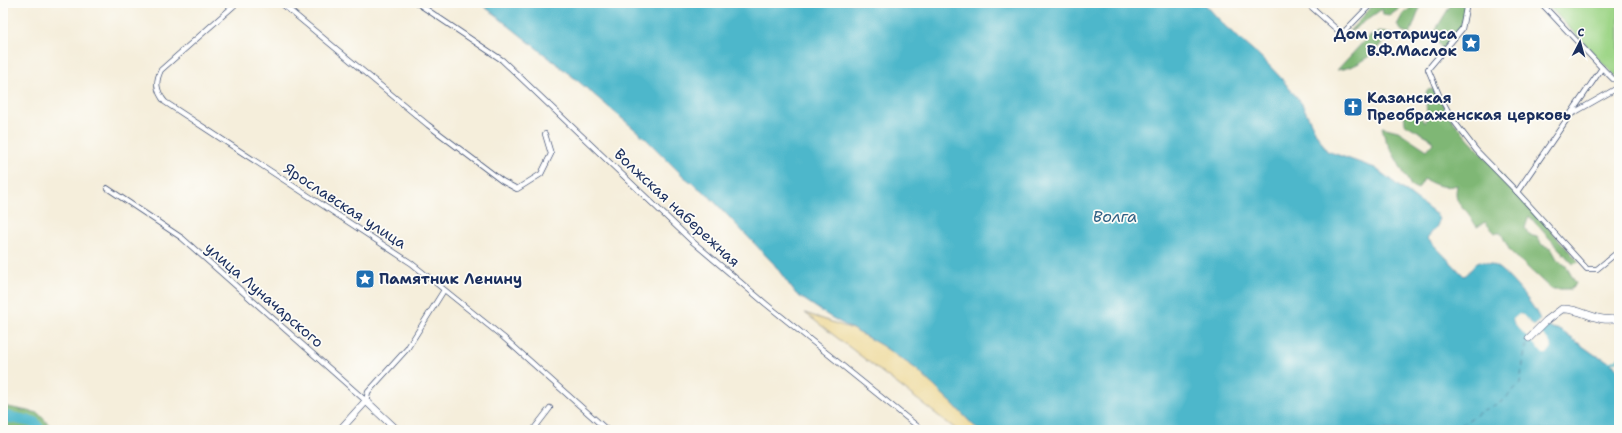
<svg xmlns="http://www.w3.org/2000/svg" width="1622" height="433" viewBox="0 0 1622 433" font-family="'Shantell Sans',sans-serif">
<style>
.green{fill:#9fd688;stroke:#5d8273}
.forest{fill:#7fb774;stroke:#4d7369}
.sand{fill:#eeda9e;stroke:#84847e}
.water{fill:#4eb7cb;stroke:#347394}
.pier{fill:#f5eedb}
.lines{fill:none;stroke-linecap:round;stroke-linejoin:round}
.stream{stroke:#4eb7cb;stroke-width:2}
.river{stroke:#4eb7cb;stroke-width:11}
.ferry{stroke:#2d5f84;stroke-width:1;stroke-dasharray:5 4;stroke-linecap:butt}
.street-casing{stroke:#3c4c71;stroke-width:6}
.secondary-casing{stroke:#3c4c71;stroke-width:8}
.street{stroke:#fff;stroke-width:4.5}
.secondary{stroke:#fff;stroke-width:7}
.labels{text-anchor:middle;stroke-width:3.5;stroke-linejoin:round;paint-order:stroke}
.poi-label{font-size:15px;font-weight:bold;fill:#1b2f5e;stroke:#fdfcf7;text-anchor:start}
.street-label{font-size:15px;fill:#1b2f5e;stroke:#fdfcf7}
.water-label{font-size:16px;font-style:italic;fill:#2d5f84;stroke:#fdfcf7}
</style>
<rect width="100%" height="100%" fill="#fdfcf7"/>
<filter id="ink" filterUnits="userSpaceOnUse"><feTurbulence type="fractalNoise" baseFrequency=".025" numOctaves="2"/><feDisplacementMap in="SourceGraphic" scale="8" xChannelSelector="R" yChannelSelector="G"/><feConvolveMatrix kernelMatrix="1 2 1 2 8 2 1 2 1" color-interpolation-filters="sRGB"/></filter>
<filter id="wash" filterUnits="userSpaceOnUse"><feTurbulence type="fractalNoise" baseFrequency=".012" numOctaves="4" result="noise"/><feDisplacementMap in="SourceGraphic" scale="16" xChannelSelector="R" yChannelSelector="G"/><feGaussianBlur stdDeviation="0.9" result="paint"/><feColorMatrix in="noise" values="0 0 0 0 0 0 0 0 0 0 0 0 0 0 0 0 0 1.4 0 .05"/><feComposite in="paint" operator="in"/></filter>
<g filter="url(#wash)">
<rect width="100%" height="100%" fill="#f5eedb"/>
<polygon class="green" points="1546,3 1619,3 1619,77 1613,74"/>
<g class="forest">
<polygon points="1375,3 1401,3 1399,9 1389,16 1383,15 1382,9 1347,34"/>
<polygon points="1414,3 1431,3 1421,5 1410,34 1402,31 1397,25 1403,14 1413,6"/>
<polygon points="1452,3 1466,3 1461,29 1443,50 1434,37 1436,29"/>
<path d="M1379,32L1391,33C1373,53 1364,66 1337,70L1367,38Z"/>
<path d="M1434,89L1452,120L1579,262L1573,264L1529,216L1525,228L1529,235L1537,237L1542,245L1551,248L1557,259L1566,266L1576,284L1571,289H1551L1510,251L1501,233H1495L1485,222L1477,227C1474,223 1471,217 1468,213C1458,202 1454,201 1457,185C1443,189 1436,185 1424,179L1418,189L1411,186L1385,139L1382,127L1398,131L1427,150L1433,143L1430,138L1405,124L1404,112H1416L1425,123C1429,112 1424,101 1427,90Z"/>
<polygon points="3,406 38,413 54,430 18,430 3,426"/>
</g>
<polygon class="sand" points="805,313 852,329 881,345 915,368 952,403 978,430 957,430"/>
<path class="water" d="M480,3H1204L1226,27L1261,57L1281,78L1302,104L1316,133L1327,151L1375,168L1438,216C1441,226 1432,231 1427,238L1464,276C1471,273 1472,263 1480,261C1485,262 1490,263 1495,266C1507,272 1536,307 1540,320L1534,326L1521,314L1513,319L1514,323L1545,354L1552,347L1539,331L1545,326L1560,330L1595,355L1603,358L1619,369V430H978L952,403L915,368L881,345L829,316L796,294L774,264L709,196L683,176L645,138L578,81Z"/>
<polygon class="pier" points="1519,314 1523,315 1534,326 1542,320 1534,328 1520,316 1515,321 1545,352 1550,346 1537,332 1539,331 1548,340 1552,347 1547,354 1543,354 1514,323 1513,319"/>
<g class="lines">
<polyline class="stream" points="1606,363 1616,361 1619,357"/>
<polyline class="river" points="3,416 34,422 40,430"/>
<polyline class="ferry" points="1453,430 1482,411 1503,401 1520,383 1525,351 1528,341"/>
</g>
</g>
<g filter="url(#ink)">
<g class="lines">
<g class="street-casing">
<g id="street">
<path d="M237,3L161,70C155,82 156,91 165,102L411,263L503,337L607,430"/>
<polyline points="281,3 428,125 502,181 517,189 541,174 551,154 545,134"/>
<polyline points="417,3 502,60 693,242 766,304 922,430"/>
<polyline points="1307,3 1342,34 1372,3"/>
<polyline points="1467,3 1462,29 1428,69 1439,95 1453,120 1476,150 1517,192 1587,269 1597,269 1619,251"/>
<polyline points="1541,3 1602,68 1613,79 1619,81"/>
<polyline points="1570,115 1619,87"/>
<polyline points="107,188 182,238 366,401 368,392 407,349 444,290"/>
<polyline points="1517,192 1602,68"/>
<polyline points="533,430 550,408"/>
</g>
</g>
<g class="secondary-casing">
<g id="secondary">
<path d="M1529,338L1546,321L1562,309C1583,308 1596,324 1619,318"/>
<polyline points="340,430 366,401 397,430"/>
</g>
</g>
<use href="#street" class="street"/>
<use href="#secondary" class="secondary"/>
</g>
</g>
<defs>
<g id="sight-square" transform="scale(1)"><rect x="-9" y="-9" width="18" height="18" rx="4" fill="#1f6fb2" stroke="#fdfcf7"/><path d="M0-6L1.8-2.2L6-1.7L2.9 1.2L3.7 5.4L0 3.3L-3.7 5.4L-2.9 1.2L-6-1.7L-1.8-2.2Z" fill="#fff"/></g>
<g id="church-square" transform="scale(1)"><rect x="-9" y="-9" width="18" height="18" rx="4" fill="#1f6fb2" stroke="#fdfcf7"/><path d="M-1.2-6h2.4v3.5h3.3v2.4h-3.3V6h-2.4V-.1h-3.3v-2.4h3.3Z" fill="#fff"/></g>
</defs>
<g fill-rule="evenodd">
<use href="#sight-square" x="1471" y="43"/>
<use href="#church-square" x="1353" y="107"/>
<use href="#sight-square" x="365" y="279"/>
</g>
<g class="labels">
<g class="poi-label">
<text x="1457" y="39" text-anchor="end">Дом нотариуса<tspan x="1457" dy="17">В.Ф.Маслок</tspan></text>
<text x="1367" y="103">Казанская<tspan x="1367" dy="17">Преображенская церковь</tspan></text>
<text x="379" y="284">Памятник Ленину</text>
</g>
<g class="street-label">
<text transform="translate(345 206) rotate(33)" y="5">Ярославская улица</text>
<text transform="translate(677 208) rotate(43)" y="5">Волжская набережная</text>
<text transform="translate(264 295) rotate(41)" y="5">улица Луначарского</text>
</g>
<g class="water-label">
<text x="1115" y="222">Волга</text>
</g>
</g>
<rect width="1622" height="433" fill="none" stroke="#fdfcf7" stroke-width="16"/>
<g transform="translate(1580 42) rotate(6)" stroke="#fdfcf7" stroke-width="3" paint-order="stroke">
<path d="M0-3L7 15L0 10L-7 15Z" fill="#1b2f5e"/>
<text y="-6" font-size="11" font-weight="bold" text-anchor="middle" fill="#1b2f5e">С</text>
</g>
</svg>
